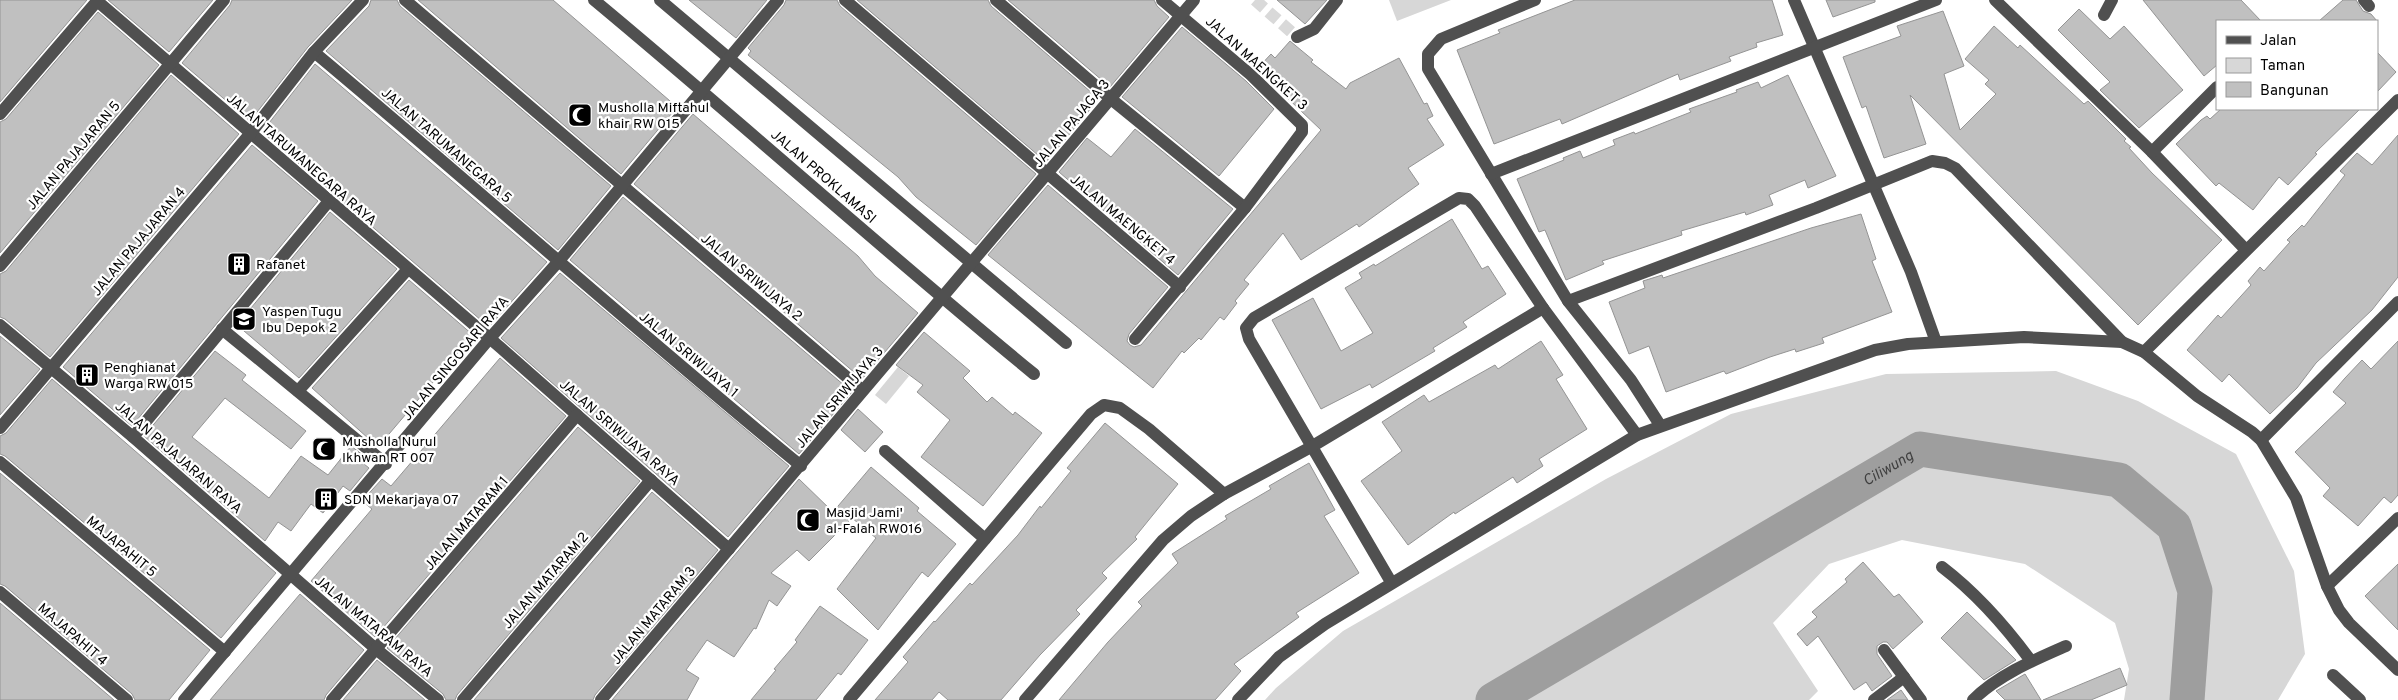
<svg xmlns="http://www.w3.org/2000/svg" width="2398" height="700" viewBox="0 0 2398 700" font-family="Overpass,sans-serif">
<style>
.green{fill:#d7d7d7}
.lines{fill:none;stroke-linecap:round;stroke-linejoin:round}
.river{stroke:#9e9e9e;stroke-width:35}
.building{fill:#c0c0c0;stroke:#949494}
.minor-tunnel{stroke:#d9d9d9;stroke-width:12;stroke-dasharray:12 6;stroke-linecap:butt}
.minor{stroke:#505050;stroke-width:12}
.labels{text-anchor:middle;stroke-width:4.5;stroke-linejoin:round;paint-order:stroke}
.street-label{font-size:14px;fill:#000;stroke:#fff}
.poi-label{font-size:14px;fill:#000;stroke:#fff;text-anchor:start}
.water-label{font-size:15px;font-style:italic;fill:#3f3f3f;stroke:#fff}
</style>
<rect width="100%" height="100%" fill="#fff"/>
<g class="green">
<polygon points="1389,0 1451,0 1397,21"/>
<polygon points="898,367 909,376 886,404 875,395"/>
<polygon points="2056,371 2138,401 2236,454 2294,571 2305,654 2278,700 2124,700 2129,669 2115,623 2025,564 1902,540 1829,564 1773,623 1818,691 1809,700 1265,700 1276,688 1343,631 1606,479 1731,414 1886,374"/>
</g>
<g class="lines">
<path class="river" id="s1" d="M1493,700L1920,449L2119,480L2174,526L2195,591L2187,700"/>
</g>
<g class="building">
<polygon points="0,0 87,0 0,102"/>
<polygon points="108,0 213,0 169,52"/>
<polygon points="232,0 352,0 308,47 250,121 182,63 230,5"/>
<polygon points="371,0 397,0 400,6 611,186 558,250 326,51 369,6"/>
<polygon points="418,0 553,0 677,107 621,174"/>
<polygon points="689,0 767,0 736,38"/>
<polygon points="786,0 837,0 840,6 1036,174 976,245 916,197 898,177 748,55 751,51 748,48 784,5"/>
<polygon points="857,0 988,0 991,6 1099,99 1046,162"/>
<polygon points="1008,0 1154,0 1157,6 1169,17 1110,87"/>
<polygon points="1277,0 1327,0 1305,24"/>
<polygon points="1575,0 1772,0 1783,35 1756,43 1757,47 1729,57 1731,61 1680,80 1678,74 1562,124 1560,119 1494,144 1457,50 1500,33 1498,30"/>
<polygon points="1826,0 1875,0 1875,2 1833,17"/>
<polygon points="2143,0 2241,0 2261,21 2217,21 2217,65 2204,76"/>
<polygon points="2343,0 2356,0 2363,11 2371,14 2377,21 2319,21"/>
<polygon points="2079,9 2110,39 2124,26 2183,90 2139,128 2100,90 2110,82 2058,30"/>
<polygon points="1943,11 1964,66 1944,74 1960,130 1996,94 1985,84 1989,80 1965,59 1994,26 2018,48 2020,45 2084,104 2088,101 2126,139 2124,141 2131,147 2129,148 2152,173 2222,240 2138,325 1910,95 1926,144 1884,158 1866,106 1862,108 1843,57 1901,36 1897,26"/>
<polygon points="98,12 159,65 0,253 0,122 6,119"/>
<polygon points="1182,27 1246,81 1274,109 1219,176 1122,97"/>
<polygon points="1290,41 1313,60 1311,62 1346,89 1350,83 1399,58 1424,104 1427,103 1433,116 1427,119 1444,145 1408,168 1419,184 1359,227 1357,224 1301,260 1283,233 1244,280 1249,284 1235,301 1237,303 1224,320 1220,317 1201,340 1199,338 1184,353 1182,351 1153,388 988,255 1048,185 1168,287 1129,334 1127,341 1130,345 1134,347 1141,345 1321,130 1257,69 1271,54 1275,58"/>
<polygon points="2377,52 2396,72 2377,92"/>
<polygon points="315,64 547,262 489,327 262,132"/>
<polygon points="171,75 239,134 50,357 5,319 0,317 0,274 6,271"/>
<polygon points="1788,75 1836,176 1808,188 1805,180 1769,195 1773,205 1746,215 1745,212 1681,231 1682,235 1602,261 1604,264 1566,280 1545,230 1539,232 1517,179 1564,160 1563,158 1580,151 1583,158 1615,145 1613,140 1634,132 1635,134 1691,112 1689,109 1737,92 1736,90 1758,82 1761,88"/>
<polygon points="2221,109 2360,109 2315,153 2317,154 2288,185 2279,177 2253,210 2219,183 2216,186 2176,144 2201,120 2207,116 2210,119"/>
<polygon points="693,114 858,256 875,276 918,313 862,379 634,184"/>
<polygon points="1135,129 1233,209 1178,275 1059,172 1087,138 1111,157"/>
<polygon points="2398,135 2398,277 2372,310 2316,363 2297,388 2270,414 2229,374 2222,382 2187,350 2218,315 2221,318 2251,285 2248,281 2260,267 2264,271 2290,242 2287,240 2302,225 2304,227 2345,175 2340,171 2357,153 2372,165"/>
<polygon points="252,145 318,201 132,426 63,367"/>
<polygon points="623,197 852,392 799,454 570,260"/>
<polygon points="330,212 397,269 299,378 237,325"/>
<polygon points="1861,214 1876,259 1872,261 1892,312 1822,338 1824,343 1796,352 1795,349 1770,357 1726,374 1724,371 1666,392 1649,346 1629,354 1609,302 1645,288 1643,281 1659,276 1662,275 1663,278 1811,228"/>
<polygon points="1452,219 1482,269 1488,266 1506,294 1463,322 1467,327 1433,348 1435,351 1372,388 1370,384 1321,409 1272,320 1313,298 1341,351 1373,333 1345,288 1362,278 1359,273 1374,264 1375,266"/>
<polygon points="560,273 789,466 728,537 501,338"/>
<polygon points="409,280 473,335 378,447 312,388"/>
<polygon points="924,332 970,371 963,378 987,402 992,397 1013,415 1015,412 1042,433 983,506 921,457 950,420 917,392 923,385 896,365"/>
<polygon points="0,336 40,369 0,415"/>
<polygon points="1541,341 1563,375 1556,379 1587,429 1539,459 1543,466 1517,483 1513,477 1455,514 1454,512 1408,545 1361,481 1402,451 1382,422 1424,395 1429,402 1495,365 1498,369"/>
<polygon points="2398,341 2398,495 2391,503 2384,497 2358,526 2323,496 2330,488 2295,452 2346,403 2333,392 2345,378 2362,360 2371,369"/>
<polygon points="215,351 246,375 242,380 306,431 291,449 225,398 192,437 269,498 301,456 328,475 351,446 368,459 364,464 369,468 350,491 343,486 323,513 311,504 291,531 278,522 265,541 144,436"/>
<polygon points="500,358 566,416 375,637 311,581 372,509 362,501 382,479 391,486"/>
<polygon points="52,379 276,573 221,638 5,456 0,454 0,436 6,433"/>
<polygon points="858,409 883,432 865,452 841,430"/>
<polygon points="1105,423 1178,484 1135,537 1137,539 1102,573 1107,578 1076,610 1080,614 1040,655 1001,700 948,700 939,692 932,700 875,700 908,662 903,657 934,621 935,622 970,583 972,585 1018,535 1040,506 1041,508 1071,471 1067,468"/>
<polygon points="578,427 640,481 457,695 455,700 446,700 443,694 387,648"/>
<polygon points="1309,463 1335,510 1324,516 1359,573 1296,613 1299,617 1234,664 1241,671 1215,700 1059,700 1108,642 1142,606 1138,602 1178,563 1172,554 1227,519 1225,516 1271,489 1269,486"/>
<polygon points="871,467 919,508 917,511 956,544 928,577 922,572 878,630 837,589 876,538 852,518 809,561 797,550 771,573 791,586 777,606 769,600 756,629 754,628 734,657 707,640 686,670 699,678 687,700 612,700 799,479 833,512"/>
<polygon points="0,473 210,650 169,700 135,700 132,694 5,586 0,584"/>
<polygon points="652,492 718,550 595,695 593,700 474,700"/>
<polygon points="1863,562 1894,597 1899,594 1923,622 1893,649 1887,642 1883,642 1877,646 1877,654 1892,676 1872,691 1866,682 1854,690 1818,636 1807,646 1797,634 1817,617 1812,612 1847,582 1845,579"/>
<polygon points="2398,564 2398,630 2365,596"/>
<polygon points="300,594 364,650 326,695 324,700 210,700"/>
<polygon points="0,603 114,700 0,700"/>
<polygon points="820,606 868,640 841,675 838,673 816,700 751,700 776,670 774,669 797,642 795,640"/>
<polygon points="1967,612 2016,660 1984,680 1941,638"/>
<polygon points="377,660 425,700 343,700"/>
<polygon points="2120,668 2127,685 2091,700 2043,700"/>
<polygon points="2025,674 2041,700 2005,700 1996,691"/>
<polygon points="1901,690 1908,700 1887,700"/>
</g>
<g class="lines">
<polyline class="minor-tunnel" points="1255,0 1297,37"/>
<g class="minor">
<polyline points="96,0 501,348 729,549"/>
<polyline points="405,0 862,390"/>
<path d="M594,0C742,123 885,252 1034,374"/>
<polyline points="660,0 1066,343"/>
<polyline points="845,0 1180,287"/>
<polyline points="996,0 1111,99 1245,208"/>
<polyline points="1535,0 1441,39 1428,54 1428,69 1568,301 1631,380 1660,425"/>
<polyline points="1794,0 1911,272 1936,342"/>
<polyline points="1995,0 2152,152 2246,250"/>
<polyline points="2364,0 2369,6"/>
<polyline points="2104,15 2112,0"/>
<polyline points="1297,37 1314,29 1337,0"/>
<path d="M314,52C478,189 636,331 801,466"/>
<polyline points="0,114 98,0"/>
<polyline points="2152,152 2217,87"/>
<polyline points="1491,174 1936,0"/>
<polyline points="0,266 224,0"/>
<polyline points="1568,301 1816,208 1932,161 1945,163 1955,168 2122,342"/>
<polyline points="0,325 133,437 376,649 438,700"/>
<polyline points="222,329 386,464"/>
<polyline points="1135,339 1245,208 1302,132 1302,125 1251,75 1162,0"/>
<polyline points="2144,352 2398,100"/>
<polyline points="298,391 408,269"/>
<polyline points="0,428 250,134 314,52 363,0"/>
<polyline points="133,437 329,201"/>
<polyline points="2261,440 2398,302"/>
<polyline points="885,451 985,539"/>
<polyline points="0,462 225,652"/>
<path d="M1942,567C1976,593 2006,627 2031,661"/>
<polyline points="1391,582 1249,339 1246,328 1254,318 1459,198 1468,199 1475,206 1543,308 1637,435"/>
<polyline points="2327,586 2398,518"/>
<polyline points="0,592 127,700"/>
<polyline points="1884,650 1921,700"/>
<polyline points="2333,675 2360,700"/>
<polyline points="184,700 490,338 558,262 778,0"/>
<polyline points="332,700 577,415"/>
<polyline points="463,700 651,480"/>
<path d="M601,700C799,467 996,233 1194,0"/>
<polyline points="849,700 1091,414 1104,405 1120,408 1149,429 1224,494"/>
<polyline points="1025,700 1163,540 1191,516 1224,494 1311,447 1543,308"/>
<polyline points="1238,700 1279,657 1325,624 1637,435 1875,350 1908,344 2024,337 2122,342 2144,352 2197,396 2252,432 2261,440 2296,498 2327,586 2339,610 2349,623 2398,670"/>
<polyline points="1874,700 1904,677"/>
<path d="M1973,700C1998,675 2034,660 2066,646"/>
</g>
</g>
<defs>
<g id="mosque-square" transform="scale(1.25)"><rect x="-9" y="-9" width="18" height="18" rx="4" fill="#000" stroke="#fff"/><path d="M3.5-4.9A6 6 0 1 0 3.5 4.9A5 5 0 1 1 3.5-4.9Z" fill="#fff"/></g>
<g id="building-square" transform="scale(1.25)"><rect x="-9" y="-9" width="18" height="18" rx="4" fill="#000" stroke="#fff"/><path d="M-4-6H4V6H1V3H-1V6H-4ZM-2.5-4.3h1.7v1.8h-1.7ZM.8-4.3h1.7v1.8H.8ZM-2.5-1h1.7V.8h-1.7ZM.8-1h1.7V.8H.8Z" fill="#fff"/></g>
<g id="school-square" transform="scale(1.25)"><rect x="-9" y="-9" width="18" height="18" rx="4" fill="#000" stroke="#fff"/><path d="M0-5L7-2L0 1L-7-2ZM-4 1L0 2.5L4 1V4Q0 6-4 4Z" fill="#fff"/></g>
</defs>
<g fill-rule="evenodd">
<use href="#mosque-square" x="580" y="115"/>
<use href="#building-square" x="239" y="264"/>
<use href="#school-square" x="244" y="319"/>
<use href="#building-square" x="87" y="375"/>
<use href="#mosque-square" x="324" y="449"/>
<use href="#building-square" x="326" y="499"/>
<use href="#mosque-square" x="808" y="520"/>
</g>
<g class="labels">
<g class="street-label">
<text transform="translate(1257 63) rotate(42)" y="5">JALAN MAENGKET 3</text>
<text transform="translate(1071 123) rotate(-50)" y="5">JALAN PAJAGA 3</text>
<text transform="translate(447 145) rotate(41)" y="5">JALAN TARUMANEGARA 5</text>
<text transform="translate(73 155) rotate(-50)" y="5">JALAN PAJAJARAN 5</text>
<text transform="translate(302 159) rotate(41)" y="5">JALAN TARUMANEGARA RAYA</text>
<text transform="translate(824 176) rotate(41)" y="5">JALAN PROKLAMASI</text>
<text transform="translate(1123 219) rotate(40)" y="5">JALAN MAENGKET 4</text>
<text transform="translate(138 241) rotate(-50)" y="5">JALAN PAJAJARAN 4</text>
<text transform="translate(752 277) rotate(40)" y="5">JALAN SRIWIJAYA 2</text>
<text transform="translate(689 354) rotate(40)" y="5">JALAN SRIWIJAYA 1</text>
<text transform="translate(455 358) rotate(-50)" y="5">JALAN SINGOSARI RAYA</text>
<text transform="translate(839 397) rotate(-50)" y="5">JALAN SRIWIJAYA 3</text>
<text transform="translate(620 432) rotate(41)" y="5">JALAN SRIWIJAYA RAYA</text>
<text transform="translate(179 457) rotate(41)" y="5">JALAN PAJAJARAN RAYA</text>
<text transform="translate(466 523) rotate(-49)" y="5">JALAN MATARAM 1</text>
<text transform="translate(122 546) rotate(40)" y="5">MAJAPAHIT 5</text>
<text transform="translate(545 580) rotate(-49)" y="5">JALAN MATARAM 2</text>
<text transform="translate(653 615) rotate(-50)" y="5">JALAN MATARAM 3</text>
<text transform="translate(374 626) rotate(40)" y="5">JALAN MATARAM RAYA</text>
<text transform="translate(73 634) rotate(41)" y="5">MAJAPAHIT 4</text>
</g>
<g class="poi-label">
<text x="598" y="112">Musholla Miftahul<tspan x="598" dy="16">khair RW 015</tspan></text>
<text x="256" y="269">Rafanet</text>
<text x="262" y="316">Yaspen Tugu<tspan x="262" dy="16">Ibu Depok 2</tspan></text>
<text x="104" y="372">Penghianat<tspan x="104" dy="16">Warga RW 015</tspan></text>
<text x="342" y="446">Musholla Nurul<tspan x="342" dy="16">Ikhwan RT 007</tspan></text>
<text x="344" y="504">SDN Mekarjaya 07</text>
<text x="826" y="517">Masjid Jami'<tspan x="826" dy="16">al-Falah RW016</tspan></text>
</g>
<g class="water-label">
<text dy="5" stroke="none"><textPath href="#s1" startOffset="458">Ciliwung</textPath></text>
</g>
</g>
<rect x="2216" y="20" width="162" height="90" fill="#ffffff" stroke="#999999"/>
<rect x="2226" y="36" width="25" height="8" fill="#505050" stroke="#999999"/>
<text x="2260" y="45" font-size="15" fill="#000000">Jalan</text>
<rect x="2226" y="58" width="25" height="15" fill="#d7d7d7" stroke="#999999"/>
<text x="2260" y="70" font-size="15" fill="#000000">Taman</text>
<rect x="2226" y="82" width="25" height="15" fill="#c0c0c0" stroke="#999999"/>
<text x="2260" y="95" font-size="15" fill="#000000">Bangunan</text>
</svg>
